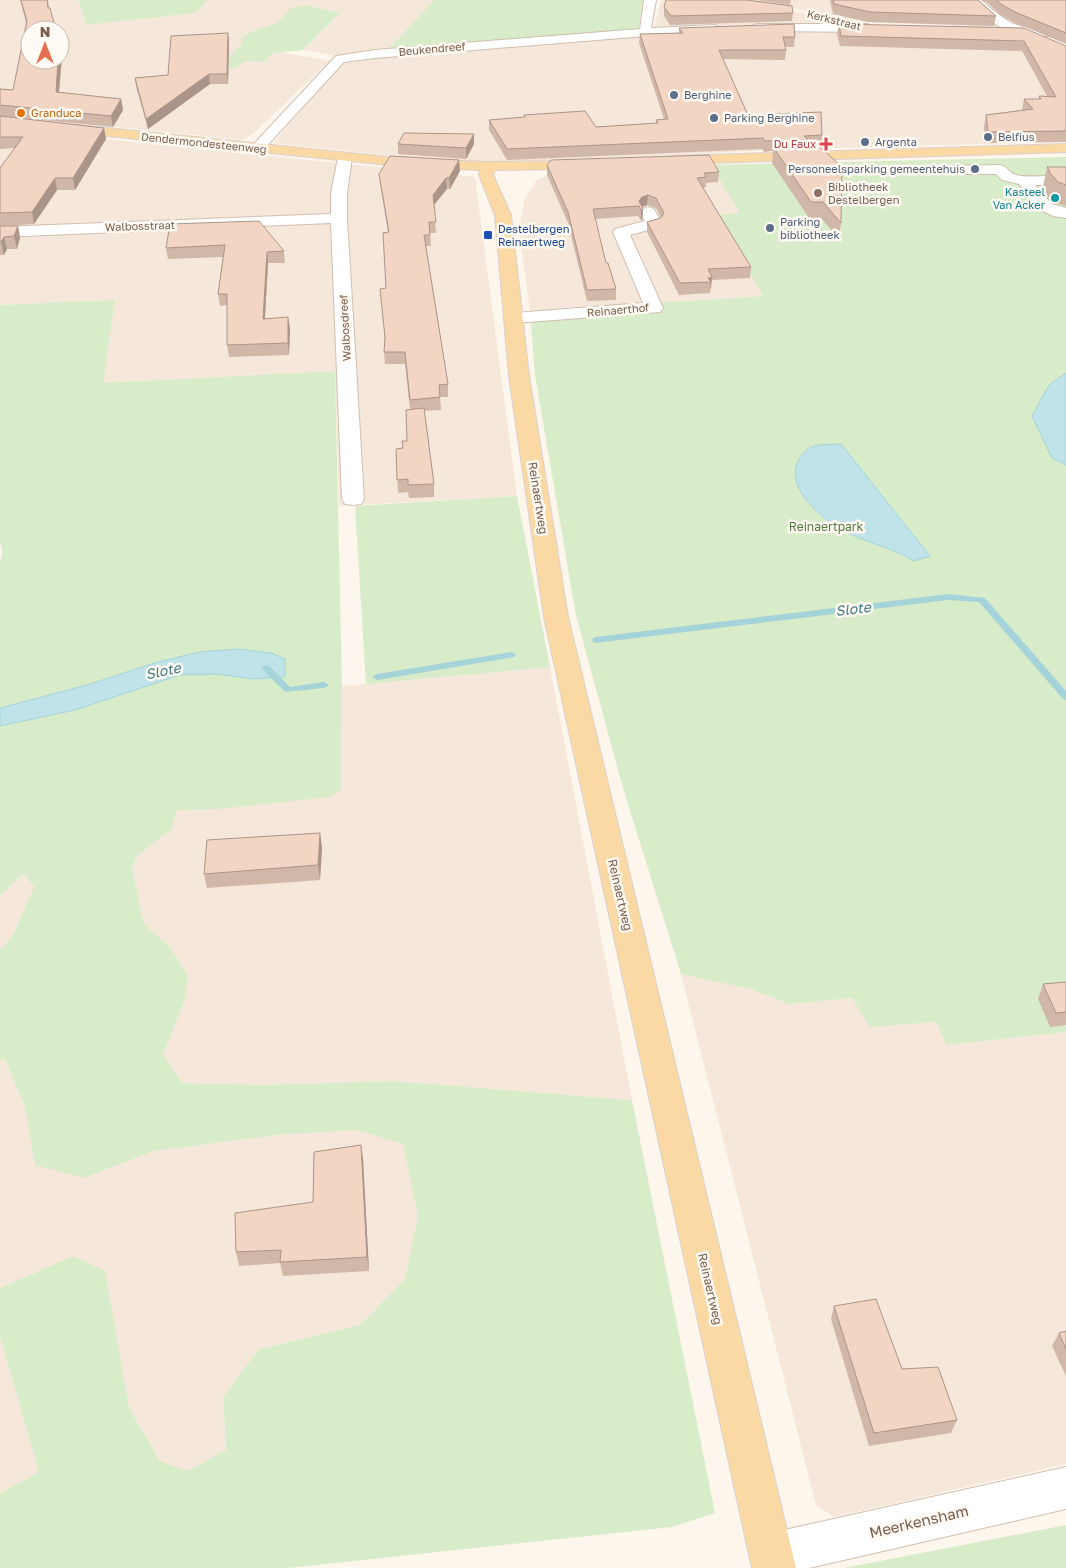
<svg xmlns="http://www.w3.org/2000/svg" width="1066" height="1568" viewBox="0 0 1066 1568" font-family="'Golos Text',sans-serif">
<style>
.residential{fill:#f5e8da;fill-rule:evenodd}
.green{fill:#d8ecc9}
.water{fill:#bfe3e8;stroke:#a5d3da}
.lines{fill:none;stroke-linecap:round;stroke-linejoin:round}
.stream{fill:#a5d3da;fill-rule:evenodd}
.minor-casing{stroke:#d1beb0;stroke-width:2}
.major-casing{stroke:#dad1cd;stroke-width:2}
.minor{fill:#fff;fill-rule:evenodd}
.major{fill:#fbd9a5;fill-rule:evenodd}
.wall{fill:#d1b7a8}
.shaded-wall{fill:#aa9588}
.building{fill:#f3d5c3;stroke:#aa9588}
.service-dot{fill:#5c6f8a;stroke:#fffaf3;stroke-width:2}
.food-dot{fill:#e8710a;stroke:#fffaf3;stroke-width:2}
.health-dot{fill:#e0444e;stroke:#fffaf3;stroke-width:2}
.education-dot{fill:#8d6e63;stroke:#fffaf3;stroke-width:2}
.culture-dot{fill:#0f9aa8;stroke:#fffaf3;stroke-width:2}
.transit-dot{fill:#1a4fb4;stroke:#fffaf3;stroke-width:2}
.labels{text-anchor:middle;stroke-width:5;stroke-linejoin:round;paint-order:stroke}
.far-street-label{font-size:11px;fill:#7a5c4d;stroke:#fffaf3}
.far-service-label{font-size:11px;fill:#4e5e75;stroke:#fffaf3;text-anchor:start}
.far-food-label{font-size:11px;fill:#c56008;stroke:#fffaf3;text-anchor:start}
.far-health-label{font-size:11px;fill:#be3a42;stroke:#fffaf3;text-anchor:end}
.far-education-label{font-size:11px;fill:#785e54;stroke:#fffaf3;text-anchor:start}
.far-culture-label{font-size:11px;fill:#0d838f;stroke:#fffaf3;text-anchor:end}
.far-transit-label{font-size:11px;fill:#164399;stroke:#fffaf3;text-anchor:start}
.street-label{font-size:12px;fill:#7a5c4d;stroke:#fffaf3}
.park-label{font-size:12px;fill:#537a41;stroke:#fffaf3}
.water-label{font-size:14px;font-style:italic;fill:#437c86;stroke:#fffaf3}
.near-street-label{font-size:15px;fill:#7a5c4d;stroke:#fffaf3}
</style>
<rect width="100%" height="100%" fill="#fdf6ec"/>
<g class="residential">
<path d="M0,0H78L85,25L195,13L208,0H434L387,51L337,56L303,50L340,13L335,12L287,14L281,22L246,34L239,49L233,53L237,67L245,61L265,62L272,53L279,52L333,61L321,69L254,133L243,140L0,115ZM30,30H60V60H30Z"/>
<polygon points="661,0 705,0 744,5 803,13 850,24 654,29"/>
<polygon points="735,0 961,0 985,21 997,27 856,22 794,8"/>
<polygon points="749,30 1013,33 1066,60 1066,142 796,149 507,163 405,157 273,143 342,62 357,59 497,46"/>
<polygon points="0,128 475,177 517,496 339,506 335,371 102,383 115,300 0,305"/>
<polygon points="711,165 741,214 715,216 763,296 530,311 519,230 524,201 536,181 552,172"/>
<polygon points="550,667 632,1100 392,1081 263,1085 182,1083 163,1055 185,999 170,947 144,924 132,868 138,855 172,829 177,810 219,809 341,790 342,686"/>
<polygon points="24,873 34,887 13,935 0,950 0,896"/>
<polygon points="681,974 750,989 789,1004 852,998 870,1027 936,1022 946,1045 1066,1032 1066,1464 834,1517 816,1505"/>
<polygon points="0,1059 5,1060 25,1107 35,1164 84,1178 154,1151 278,1135 356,1130 403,1144 418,1216 405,1279 360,1325 259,1349 223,1397 226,1450 187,1471 160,1461 129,1408 120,1364 73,1256 0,1288"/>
<polygon points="0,1337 39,1472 0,1493"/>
</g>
<g class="green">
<polygon points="78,0 208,0 195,13 86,25"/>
<polygon points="434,0 643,0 638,31 387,51"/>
<path d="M306,5L340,13L303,50L273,53L265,62L245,61L237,67L228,69L225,60L242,44L241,39C256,24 280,30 289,9Z"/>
<polygon points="1066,157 1066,1032 946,1045 936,1022 870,1027 852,998 789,1004 750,989 681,974 625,795 576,616 535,375 530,311 763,296 715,215 740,213 711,165"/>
<polygon points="115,300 103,383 335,371 342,686 341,790 329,797 219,809 177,810 172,829 138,855 132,868 144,924 170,947 188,975 185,999 163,1055 182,1083 263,1085 392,1081 632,1100 715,1513 672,1527 288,1568 0,1568 0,1493 39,1472 0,1337 0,1288 73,1256 105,1271 129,1408 160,1461 187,1471 226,1450 223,1397 259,1349 360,1325 405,1279 418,1216 403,1144 356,1130 278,1135 154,1151 84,1178 35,1165 25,1107 5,1060 0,1059 0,950 13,935 34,887 24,873 0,896 0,726 75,710 180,675 218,674 252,679 284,677 154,663 87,685 0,708 0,563 2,551 0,543 0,305"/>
<polygon points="517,496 550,667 366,684 355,506"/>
<polygon points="1066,1525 1066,1568 844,1568"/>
</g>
<g class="water">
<polygon points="1066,373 1066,465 1052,458 1032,416 1049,385"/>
<path d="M841,444L930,556L914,561C890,547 867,543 844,531C823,520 787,490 797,464C806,442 820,445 841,444Z"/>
<polygon points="238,649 271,653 285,659 285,677 252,679 218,674 180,675 75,710 0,726 0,708 87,685 154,663 199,652"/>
</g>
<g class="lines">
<g class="stream">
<polygon points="948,594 985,598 1066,691 1066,700 1063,699 979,602 948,600 595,643 591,640 595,637"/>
<polygon points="511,652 514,653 516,655 514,657 377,680 372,677 377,674"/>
<polygon points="266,665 269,666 290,687 324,682 329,685 324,688 285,692 261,668 263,666"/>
</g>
<g class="minor-casing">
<g id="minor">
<polygon points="644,0 656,0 651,28 715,25 721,29 715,33 646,36 375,58 344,62 262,151 252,151 250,148 336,56 375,50 640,29"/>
<path d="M968,0H981C1018,32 1019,28 1066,27V35C1053,35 1040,37 1027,36C1005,34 982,17 968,0Z"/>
<polygon points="758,24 868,24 874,28 868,32 754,31 752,28 754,25"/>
<polygon points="345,154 350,155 352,158 347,193 347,218 364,499 361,504 353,505 345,504 342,499 331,223 0,237 0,227 331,214 331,193 338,158 340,155"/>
<path d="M1000,165C1006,166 1008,171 1013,174C1025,179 1052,175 1066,175V185H1035L1052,204L1066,208V218L1053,216L1041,210L1019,184L1002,180L996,174H952L947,173L945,170L947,167L952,166Z"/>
<polygon points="648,207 654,209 662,224 660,227 630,235 663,308 660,312 515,323 509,322 506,318 509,314 515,313 643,303 613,232 615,229 645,221 640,212 642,209"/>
<polygon points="1066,1467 1066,1509 809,1568 755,1568 749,1555 756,1540 771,1533"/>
</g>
</g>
<g class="major-casing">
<g id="major">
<polygon points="0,117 408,159 489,162 584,161 589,162 591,165 589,168 584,169 495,170 493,175 511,215 529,376 568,617 796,1568 752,1568 544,617 509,376 495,215 479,175 480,170 408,167 0,125"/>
<polygon points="1066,144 1066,152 674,164 669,163 667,160 669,157 674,156"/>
</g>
</g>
<use href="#minor" class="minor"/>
<use href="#major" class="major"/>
</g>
<g class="wall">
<polygon points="20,0 48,0 49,8 60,60 60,48 62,56 59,92 121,99 123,110 113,127 0,116 0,89 13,90 26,23"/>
<polygon points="757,0 791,0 790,5"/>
<polygon points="830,0 978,0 996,16 994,26 868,22 833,14"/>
<polygon points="980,0 1066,0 1066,44 1013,22 1001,15 986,2"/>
<polygon points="664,7 793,13 792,21 670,25 664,16"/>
<polygon points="839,24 1066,46 1066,142 985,143 984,126 986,115 1022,110 1024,99 1039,99 1039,96 1047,96 1022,51 840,46 837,34"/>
<polygon points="679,28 795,37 794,47 785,47 786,50 785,60 723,59 748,115 822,135 821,145 808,146 807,147 841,223 839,239 821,218 809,218 772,163 773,151 764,152 762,149 507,160 489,130 489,120 524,117 524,115 596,127 656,123 656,120 664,119 639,43 640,34 679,33"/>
<polygon points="228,33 229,42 228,84 210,84 148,129 136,87 135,78 168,75"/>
<polygon points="0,116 104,128 106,139 75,190 57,190 34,224 0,226 0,168 15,148 0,149"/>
<polygon points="474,134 474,144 466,159 398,154 398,144"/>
<polygon points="459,160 460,171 450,189 447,189 434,205 436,233 430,233 431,246 426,246 448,384 448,397 440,397 441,410 424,411 434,484 434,497 409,498 408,492 398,493 396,449 402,448 402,441 407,441 410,410 405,364 385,364 384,352 388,232 380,184 379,174"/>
<polygon points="547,165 719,172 718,182 706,183 706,187 703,188 751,267 750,278 712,280 710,293 679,295 647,232 647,222 661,218 656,208 647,205 642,207 643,209 642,220 641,220 638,216 595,219 606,263 616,289 616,300 587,301 568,223 547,175"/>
<polygon points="1066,165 1066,206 1053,202 1044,192 1045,190 1043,187 1047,167 1066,167"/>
<polygon points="170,224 284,251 285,263 268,263 265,319 288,317 290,329 289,355 229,357 227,345 227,305 220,306 218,294 223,257 168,259 166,248"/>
<polygon points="0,226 18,226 20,238 17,249 7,249 4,255 0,255"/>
<polygon points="320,833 322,848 320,880 207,888 204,874"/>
<polygon points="1066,982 1066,1025 1050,1027 1038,999 1043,984"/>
<polygon points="361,1145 363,1159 369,1271 283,1276 280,1263 239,1266 236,1252 313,1202"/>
<polygon points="834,1306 957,1420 951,1433 869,1446 831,1319"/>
<polygon points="1066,1331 1066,1376 1052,1346 1059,1333"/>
</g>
<g class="shaded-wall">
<polygon points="228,33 229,42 228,84 227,74"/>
<polygon points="60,48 62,56 58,103 56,92 58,60 60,60"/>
<polygon points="209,74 210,84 148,129 146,119"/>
<polygon points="121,99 123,110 113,127 111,116"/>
<polygon points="104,128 106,139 75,190 73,178"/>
<polygon points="474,134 474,144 466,159 466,148"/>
<polygon points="459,160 460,171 450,189 449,178"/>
<polygon points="55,178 57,190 34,224 32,212"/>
<polygon points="446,178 447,189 433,206 433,195"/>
<polygon points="648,195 647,205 641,207 639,201 642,197"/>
<polygon points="643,209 642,220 641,220 641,210"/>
<polygon points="18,226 20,238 17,249 14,236"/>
<polygon points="4,237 7,249 4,255 1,242"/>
<polygon points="267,252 268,263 264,331 263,319"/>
<polygon points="712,277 711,288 710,288 711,282 708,278"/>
<polygon points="288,317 290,329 289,355 288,343"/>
<polygon points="320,833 322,848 320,880 318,865"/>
<polygon points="361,1145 363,1159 369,1271 367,1257"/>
</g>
<g class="building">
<polygon points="21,0 47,0 48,8 50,8 56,30 30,30 30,60 58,60 56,92 121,99 111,116 0,105 0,89 13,90 27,21"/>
<polygon points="666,0 747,0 792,6 793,13 671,16 664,7"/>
<polygon points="833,0 978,0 996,16 870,12 834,4"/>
<polygon points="996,0 1066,0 1066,33 1015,12 1002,5"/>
<polygon points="794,24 795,37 783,37 786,50 719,50 748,115 821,112 822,135 804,136 808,140 765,141 763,138 507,149 489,120 525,117 524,115 585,111 596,127 658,123 656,120 668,119 640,34 683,33 679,28"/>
<polygon points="839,24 1024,28 1066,46 1066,131 988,132 986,115 1033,109 1024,99 1041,99 1039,96 1056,97 1024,41 841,36"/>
<polygon points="228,33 227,74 209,74 146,119 135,78 168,75 171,36"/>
<polygon points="0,116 104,128 73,178 55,178 32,212 0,213 0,168 23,137 0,137"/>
<polygon points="404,133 474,134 466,148 398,144"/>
<polygon points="820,147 842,167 841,223 823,202 811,202 774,148"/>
<polygon points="709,155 719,172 704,173 706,177 697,178 751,267 708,269 712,277 708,278 711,282 680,283 647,222 661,218 664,213 656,198 648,195 642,197 639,201 643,209 641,210 639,206 593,209 606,263 608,263 616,289 587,290 568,212 547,165 551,160"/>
<polygon points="390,156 459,160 449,178 446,178 433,195 436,222 429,222 430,235 424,235 448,384 439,385 440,397 410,400 405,352 384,352 385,337 380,289 386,288 383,233 389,232 379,174"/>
<polygon points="1047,167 1066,167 1066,185 1058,182 1049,172 1050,171"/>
<polygon points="259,221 284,251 267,252 263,319 288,317 288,343 227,345 227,294 218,294 225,245 166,248 170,224"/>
<polygon points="0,226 18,226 14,236 4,237 1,242 0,242"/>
<polygon points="424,408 434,484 408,485 408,479 397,480 396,449 403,448 402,441 407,441 406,410"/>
<polygon points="320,833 318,865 204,874 207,840"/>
<polygon points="1066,982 1066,1012 1056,1013 1043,984"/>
<polygon points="361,1145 367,1257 280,1262 281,1250 236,1252 235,1213 313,1202 314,1152"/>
<polygon points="876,1299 902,1369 938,1367 957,1420 874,1433 834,1306"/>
<polygon points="1066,1331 1066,1349 1059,1333"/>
</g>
<g class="service-dot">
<circle cx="674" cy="95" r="5"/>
<circle cx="714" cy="118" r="5"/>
<circle cx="988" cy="137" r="5"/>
<circle cx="865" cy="142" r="5"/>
<circle cx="975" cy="169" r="5"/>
<circle cx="770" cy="228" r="5"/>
</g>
<circle class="food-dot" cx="21" cy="113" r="5"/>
<path class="health-dot" d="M823.5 136.5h5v5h5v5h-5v5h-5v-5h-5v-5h5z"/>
<circle class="education-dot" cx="818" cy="193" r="5"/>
<circle class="culture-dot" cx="1055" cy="198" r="5"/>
<rect class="transit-dot" x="483" y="230" width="10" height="10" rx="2.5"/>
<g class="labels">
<g class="far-street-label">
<text transform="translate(834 20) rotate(14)" y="4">Kerkstraat</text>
<text transform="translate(432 49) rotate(-5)" y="4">Beukendreef</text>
<text transform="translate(204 143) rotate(6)" y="4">Dendermondesteenweg</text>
<text transform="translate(140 226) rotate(-2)" y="4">Walbosstraat</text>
<text transform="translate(618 310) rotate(-5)" y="4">Reinaerthof</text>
<text transform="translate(345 328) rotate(-93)" y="4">Walbosdreef</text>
</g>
<g class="far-service-label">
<text x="684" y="99">Berghine</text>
<text x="724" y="122">Parking Berghine</text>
<text x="998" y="141">Belfius</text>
<text x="875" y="146">Argenta</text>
<text x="965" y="173" text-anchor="end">Personeelsparking gemeentehuis</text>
<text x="780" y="226">Parking<tspan x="780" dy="13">bibliotheek</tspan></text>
</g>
<g class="far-food-label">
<text x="31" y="117">Granduca</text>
</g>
<g class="far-health-label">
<text x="816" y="148">Du Faux</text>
</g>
<g class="far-education-label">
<text x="828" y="191">Bibliotheek<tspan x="828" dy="13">Destelbergen</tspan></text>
</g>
<g class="far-culture-label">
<text x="1045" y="196">Kasteel<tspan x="1045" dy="13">Van Acker</tspan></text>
</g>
<g class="far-transit-label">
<text x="498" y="233">Destelbergen<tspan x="498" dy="13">Reinaertweg</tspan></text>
</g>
<g class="street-label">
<text transform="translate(538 498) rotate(81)" y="4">Reinaertweg</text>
<text transform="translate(620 895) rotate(77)" y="4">Reinaertweg</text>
<text transform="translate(710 1289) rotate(77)" y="4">Reinaertweg</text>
</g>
<g class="park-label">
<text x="826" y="531">Reinaertpark</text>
</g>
<g class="water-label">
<text transform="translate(853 609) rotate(-7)" y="5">Slote</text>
<text transform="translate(163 671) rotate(-12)" y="5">Slote</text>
</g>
<g class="near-street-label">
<text transform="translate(919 1522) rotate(-13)" y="5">Meerkensham</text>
</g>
</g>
<g transform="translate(45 45)"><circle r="24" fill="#fffaf3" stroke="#cabbb1"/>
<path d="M0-4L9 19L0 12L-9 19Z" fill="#e76f51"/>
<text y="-8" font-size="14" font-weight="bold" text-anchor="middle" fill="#7a5c4d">N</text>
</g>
</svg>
